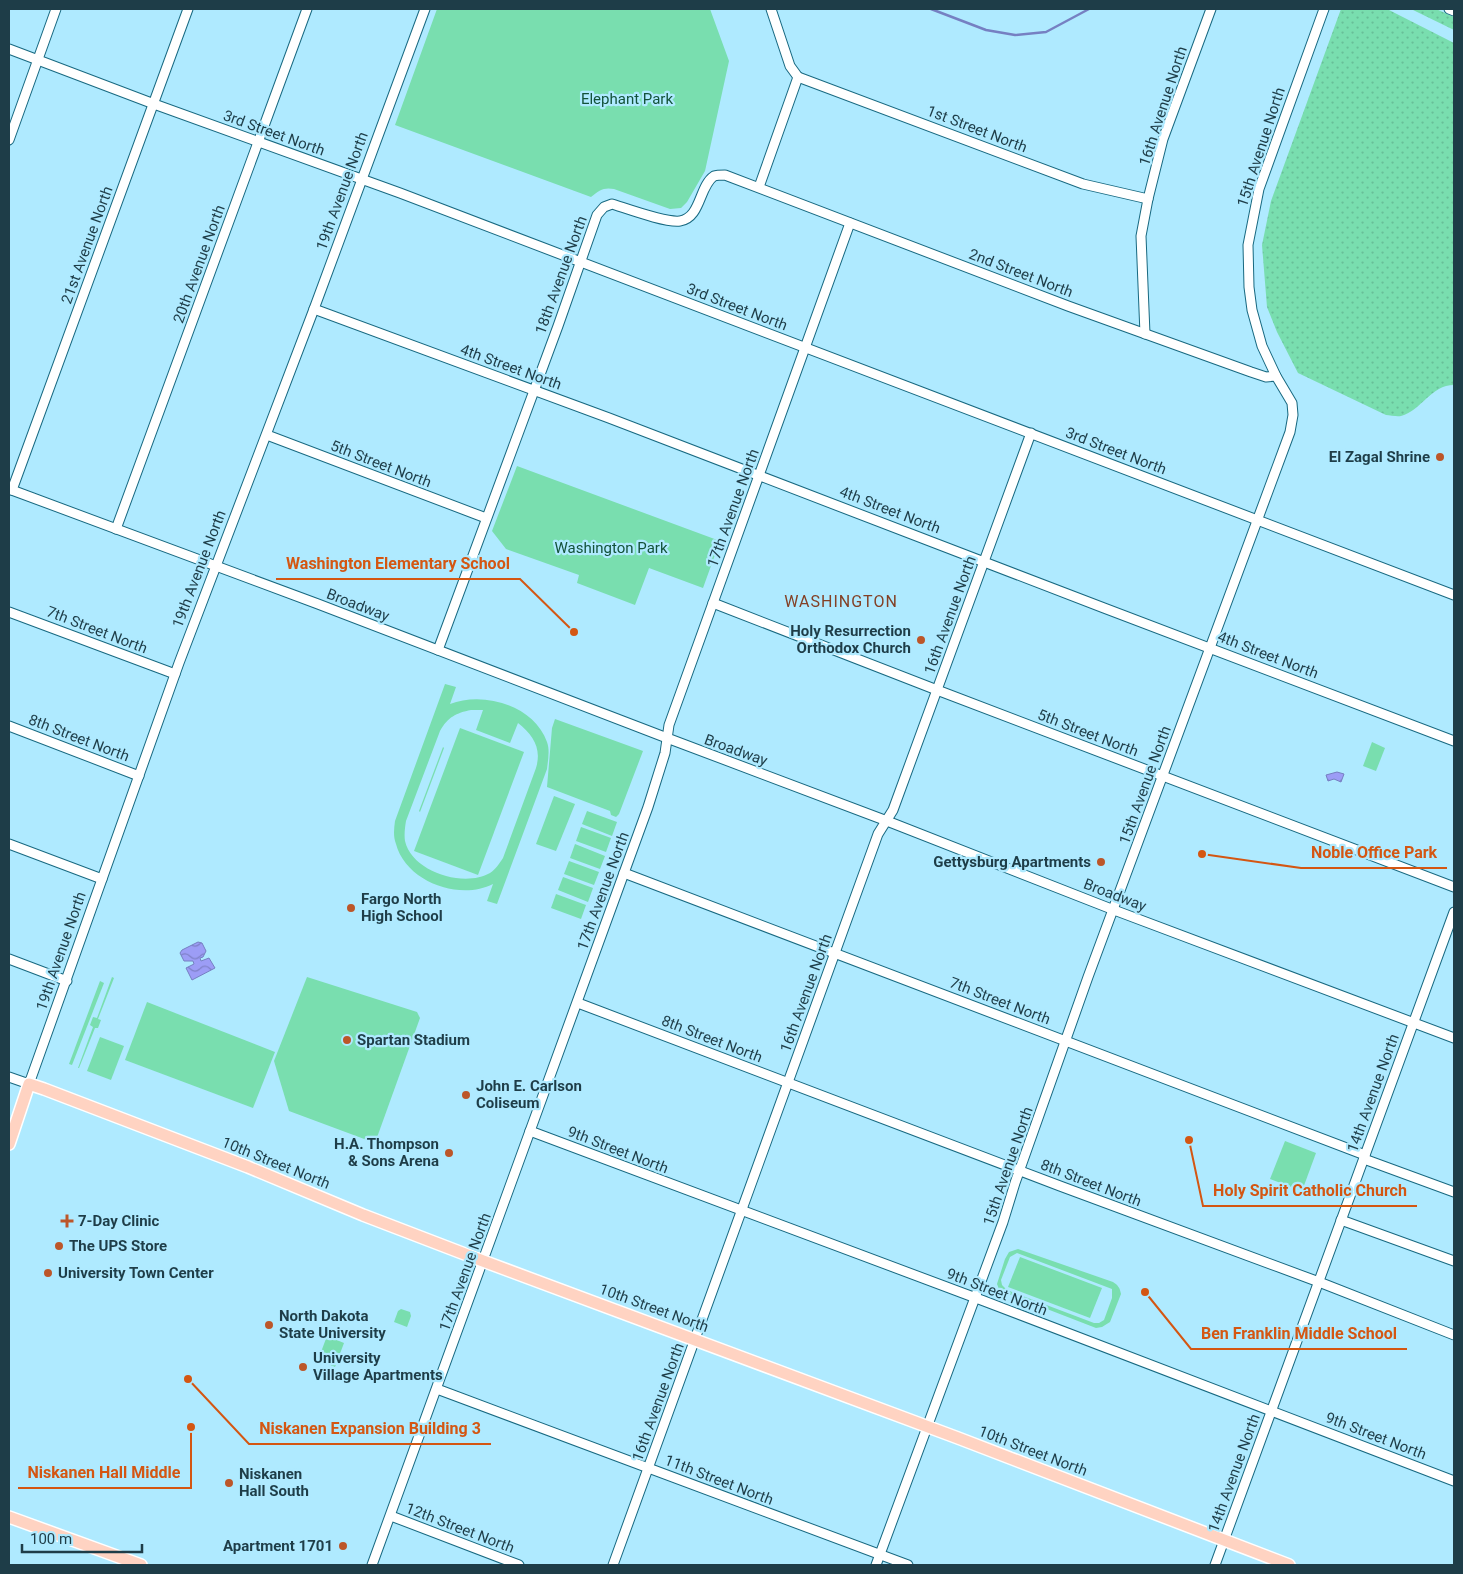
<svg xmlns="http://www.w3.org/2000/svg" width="1463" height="1574" viewBox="0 0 1463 1574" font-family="Roboto,sans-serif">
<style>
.grass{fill:url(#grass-dots)}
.park{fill:#79deaf;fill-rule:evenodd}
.water{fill:url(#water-waves);stroke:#7680c2}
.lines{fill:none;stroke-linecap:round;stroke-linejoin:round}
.stream{stroke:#7680c2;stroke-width:2.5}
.minor-casing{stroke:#186981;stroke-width:11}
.major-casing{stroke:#fff;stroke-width:14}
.minor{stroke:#fff;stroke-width:9}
.major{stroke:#ffd3c2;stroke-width:11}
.poi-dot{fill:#bc5629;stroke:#afeaff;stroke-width:2}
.labels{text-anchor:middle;stroke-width:4.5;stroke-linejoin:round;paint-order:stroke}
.park-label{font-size:15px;fill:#135239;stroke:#afeaff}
.street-label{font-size:15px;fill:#1e3d48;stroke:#afeaff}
.poi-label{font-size:15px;font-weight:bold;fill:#1e3d48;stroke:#afeaff;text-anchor:start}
.neighbourhood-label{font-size:16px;letter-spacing:1px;fill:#834025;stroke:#afeaff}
.leader{fill:none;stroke:#d45612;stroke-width:2}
.callout-dot{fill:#d45612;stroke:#afeaff;stroke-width:2}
.callout-label{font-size:16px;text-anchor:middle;font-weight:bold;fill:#d45612;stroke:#afeaff;stroke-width:4.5;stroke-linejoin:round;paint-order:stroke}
</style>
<defs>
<pattern id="grass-dots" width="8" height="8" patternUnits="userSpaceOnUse" patternTransform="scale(1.25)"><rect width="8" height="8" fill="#79deaf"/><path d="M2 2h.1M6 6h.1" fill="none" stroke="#68bf98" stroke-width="1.8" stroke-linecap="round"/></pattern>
<pattern id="water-waves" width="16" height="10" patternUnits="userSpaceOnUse" patternTransform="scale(1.25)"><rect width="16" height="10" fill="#9c9df6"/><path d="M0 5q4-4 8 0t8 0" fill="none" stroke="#7f81c9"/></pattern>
</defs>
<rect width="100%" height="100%" fill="#afeaff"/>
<g class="grass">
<path d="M1341,9H1387L1454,43V385C1431,385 1422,410 1401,416C1397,417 1390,415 1386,415L1298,373L1277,332L1267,307L1262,245L1271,201Z"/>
<polygon points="1411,9 1436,9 1454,17 1454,30"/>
</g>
<g class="park">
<path d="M437,9H710L729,61L705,171L687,202L681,208L670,209L614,189C604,187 599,190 591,197L395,125Z"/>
<polygon points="517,466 720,541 703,588 649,568 635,605 577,583 579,575 506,549 492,531"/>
<path d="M445,684L456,687L450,704C483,691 534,705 547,742C550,750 548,760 547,769L497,904L487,901L493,884C460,901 406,882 396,844C393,836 394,829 395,821ZM471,710H483L476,730L510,743L518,723C533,735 542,748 536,768L503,858C499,864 496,869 490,873C464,888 412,872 405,841C404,835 405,827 406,821L440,731C448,717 456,713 471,710Z"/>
<polygon points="555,719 643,751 619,814 616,817 611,815 610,811 547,787 552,728"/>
<polygon points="460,728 524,752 478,875 414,851"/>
<polygon points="1372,742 1385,748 1376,771 1363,766"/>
<polygon points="443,747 444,748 420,812 419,811"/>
<polygon points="554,796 575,804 556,851 536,844"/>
<polygon points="587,811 617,822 612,836 582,824"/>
<polygon points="581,827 611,838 606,852 576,841"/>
<polygon points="575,844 605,856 600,869 570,858"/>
<polygon points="569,861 599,872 594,885 564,874"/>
<polygon points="563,877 593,888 588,902 558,890"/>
<polygon points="556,894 586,905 581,919 551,908"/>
<polygon points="112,977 114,978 98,1019 101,1020 98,1028 95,1028 79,1068 78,1068 93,1027 90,1025 93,1017 97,1018"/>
<polygon points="307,977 417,1012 420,1018 375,1143 289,1111 274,1061"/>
<polygon points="100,981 104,983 72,1065 69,1064"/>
<polygon points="147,1002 275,1052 253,1108 125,1060"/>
<polygon points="100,1037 124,1046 111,1080 87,1071"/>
<polygon points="1285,1141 1316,1153 1302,1191 1270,1179"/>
<path d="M1018,1249L1113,1282C1118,1285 1120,1288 1121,1294L1110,1322L1102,1327L1096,1328L1003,1292L999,1289L997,1284L1005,1259L1009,1252ZM1017,1253L1112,1289V1298L1104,1320L1099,1323H1094L1007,1290L1002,1285L1001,1280L1010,1257Z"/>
<polygon points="1020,1257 1102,1288 1090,1318 1008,1287"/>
<polygon points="401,1309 410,1312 411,1316 407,1327 394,1322 398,1311"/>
<polygon points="327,1336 344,1343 335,1367 318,1360"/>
</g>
<g class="water">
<polygon points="1337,772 1344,774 1341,782 1334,779 1328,781 1326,775"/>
<polygon points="198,942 202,943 206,951 203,957 200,958 201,961 209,958 215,968 192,980 186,968 194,964 193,961 184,961 180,953 182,950"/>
</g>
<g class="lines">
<polyline class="stream" points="931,9 986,30 1015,35 1046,32 1089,9"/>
<g class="minor-casing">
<g id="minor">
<polyline points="771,9 790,66 798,77"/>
<polyline points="1449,9 1454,11"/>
<polyline points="9,49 154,104 400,193 1454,595"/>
<polyline points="798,77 1083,184 1148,199"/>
<polyline points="9,140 56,9"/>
<polyline points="759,187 798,77"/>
<polyline points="314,309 609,418 1104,608 1454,741"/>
<polyline points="1145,334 1141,236 1148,199 1163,139 1211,9"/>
<polyline points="267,435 486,518"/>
<polyline points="9,489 318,604 667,738 887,821 1114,910 1454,1038"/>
<polyline points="12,490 188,9"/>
<polyline points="116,529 307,9"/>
<polyline points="713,603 937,690 1454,887"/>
<polyline points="9,612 175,674"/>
<path d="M438,650L558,326L597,215L604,207L612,204C628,209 666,223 680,221C701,218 699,186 714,176C717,175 722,175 725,175L1068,306L1251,372L1266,377L1276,376"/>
<polyline points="9,726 139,776"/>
<polyline points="9,844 102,879"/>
<polyline points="624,873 1365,1155"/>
<polyline points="9,959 67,981"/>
<polyline points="578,1003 1060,1186 1319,1282 1454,1335"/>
<polyline points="9,1077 29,1084 179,663 314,309 425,9"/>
<polyline points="530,1131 984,1301 1454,1481"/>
<polyline points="1364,1159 1454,1192"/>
<polyline points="1341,1220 1454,1261"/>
<polyline points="437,1389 908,1565"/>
<polyline points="391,1516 519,1565"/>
<polyline points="372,1565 648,807 665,753 669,725 850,223"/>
<polyline points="613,1565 878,834 893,810 1031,433"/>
<polyline points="876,1565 1003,1222 1015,1183 1088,977 1290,432 1293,415 1292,403 1276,376 1262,346 1252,310 1249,287 1248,245 1259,189 1324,9"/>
<polyline points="1215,1565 1454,912"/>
</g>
</g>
<g class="major-casing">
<g id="major">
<polyline points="9,1144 29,1084 44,1089 248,1167 363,1215 483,1261 958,1438 1289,1565"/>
<polyline points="9,1517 141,1565"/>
</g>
</g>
<use href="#minor" class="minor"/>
<use href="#major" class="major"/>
</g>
<g class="poi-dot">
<circle cx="1440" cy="457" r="5"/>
<circle cx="921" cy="640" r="5"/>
<circle cx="1101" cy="862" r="5"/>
<circle cx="351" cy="908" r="5"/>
<circle cx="347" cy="1040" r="5"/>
<circle cx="466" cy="1095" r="5"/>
<circle cx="449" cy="1153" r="5"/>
<path d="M64.5 1213.5h5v5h5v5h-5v5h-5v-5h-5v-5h5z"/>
<circle cx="59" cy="1246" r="5"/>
<circle cx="48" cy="1273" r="5"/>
<circle cx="269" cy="1325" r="5"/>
<circle cx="303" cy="1367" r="5"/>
<circle cx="229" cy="1483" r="5"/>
<circle cx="343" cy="1546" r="5"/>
</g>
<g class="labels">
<g class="park-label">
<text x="627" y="104">Elephant Park</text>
<text x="611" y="553">Washington Park</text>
</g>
<g class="street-label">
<text transform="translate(1163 106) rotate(-72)" y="5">16th Avenue North</text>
<text transform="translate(977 129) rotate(21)" y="5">1st Street North</text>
<text transform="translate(274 133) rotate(20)" y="5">3rd Street North</text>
<text transform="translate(1261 147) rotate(-72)" y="5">15th Avenue North</text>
<text transform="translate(342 191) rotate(-70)" y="5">19th Avenue North</text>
<text transform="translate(87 245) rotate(-70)" y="5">21st Avenue North</text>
<text transform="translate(199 264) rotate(-70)" y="5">20th Avenue North</text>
<text transform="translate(1021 273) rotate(21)" y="5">2nd Street North</text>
<text transform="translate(561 275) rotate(-70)" y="5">18th Avenue North</text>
<text transform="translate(737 307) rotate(21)" y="5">3rd Street North</text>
<text transform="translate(511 367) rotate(20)" y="5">4th Street North</text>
<text transform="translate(1116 451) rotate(21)" y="5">3rd Street North</text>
<text transform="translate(381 464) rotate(21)" y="5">5th Street North</text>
<text transform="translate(733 508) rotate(-70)" y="5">17th Avenue North</text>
<text transform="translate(890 510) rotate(21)" y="5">4th Street North</text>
<text transform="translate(199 569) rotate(-69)" y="5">19th Avenue North</text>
<text transform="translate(358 605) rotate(21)" y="5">Broadway</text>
<text transform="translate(950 615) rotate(-70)" y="5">16th Avenue North</text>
<text transform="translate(97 630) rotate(21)" y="5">7th Street North</text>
<text transform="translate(1268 655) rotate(21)" y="5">4th Street North</text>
<text transform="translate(1088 733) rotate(21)" y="5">5th Street North</text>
<text transform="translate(79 738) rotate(21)" y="5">8th Street North</text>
<text transform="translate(736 750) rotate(20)" y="5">Broadway</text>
<text transform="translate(1145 785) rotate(-70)" y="5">15th Avenue North</text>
<text transform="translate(603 891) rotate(-70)" y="5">17th Avenue North</text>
<text transform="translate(1115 895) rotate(21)" y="5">Broadway</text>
<text transform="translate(61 951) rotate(-71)" y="5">19th Avenue North</text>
<text transform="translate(806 993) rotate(-70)" y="5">16th Avenue North</text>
<text transform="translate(1000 1001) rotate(21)" y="5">7th Street North</text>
<text transform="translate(712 1039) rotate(21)" y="5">8th Street North</text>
<text transform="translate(1373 1093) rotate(-70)" y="5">14th Avenue North</text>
<text transform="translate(618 1150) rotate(21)" y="5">9th Street North</text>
<text transform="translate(276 1163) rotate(22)" y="5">10th Street North</text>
<text transform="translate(1008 1166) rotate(-71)" y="5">15th Avenue North</text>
<text transform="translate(1091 1183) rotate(21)" y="5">8th Street North</text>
<text transform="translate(465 1272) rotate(-70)" y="5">17th Avenue North</text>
<text transform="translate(997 1292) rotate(21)" y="5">9th Street North</text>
<text transform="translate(654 1308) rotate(20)" y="5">10th Street North</text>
<text transform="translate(658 1402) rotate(-70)" y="5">16th Avenue North</text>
<text transform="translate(1376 1436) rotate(21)" y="5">9th Street North</text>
<text transform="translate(1033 1451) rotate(21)" y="5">10th Street North</text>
<text transform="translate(1234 1473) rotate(-70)" y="5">14th Avenue North</text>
<text transform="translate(719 1480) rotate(21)" y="5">11th Street North</text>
<text transform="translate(460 1528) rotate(21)" y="5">12th Street North</text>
</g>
<g class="poi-label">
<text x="1430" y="462" text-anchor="end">El Zagal Shrine</text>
<text x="911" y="636" text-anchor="end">Holy Resurrection<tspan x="911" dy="17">Orthodox Church</tspan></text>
<text x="1091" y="867" text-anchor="end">Gettysburg Apartments</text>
<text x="361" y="904">Fargo North<tspan x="361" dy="17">High School</tspan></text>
<text x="357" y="1045">Spartan Stadium</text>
<text x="476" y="1091">John E. Carlson<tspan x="476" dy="17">Coliseum</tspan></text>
<text x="439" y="1149" text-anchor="end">H.A. Thompson<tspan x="439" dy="17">&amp; Sons Arena</tspan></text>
<text x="78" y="1226">7-Day Clinic</text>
<text x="69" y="1251">The UPS Store</text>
<text x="58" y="1278">University Town Center</text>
<text x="279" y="1321">North Dakota<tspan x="279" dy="17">State University</tspan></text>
<text x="313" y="1363">University<tspan x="313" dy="17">Village Apartments</tspan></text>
<text x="239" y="1479">Niskanen<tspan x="239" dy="17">Hall South</tspan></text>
<text x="333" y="1551" text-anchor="end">Apartment 1701</text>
</g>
<g class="neighbourhood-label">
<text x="841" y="607">WASHINGTON</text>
</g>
</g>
<path class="leader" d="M574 632L520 579H276M1202 854L1301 868H1447M1189 1140L1203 1206H1417M1145 1292L1191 1349H1407M188 1379L249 1444H491M191 1427L191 1488H18"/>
<g class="callout-dot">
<circle cx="574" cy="632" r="5"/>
<circle cx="1202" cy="854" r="5"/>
<circle cx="1189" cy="1140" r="5"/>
<circle cx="1145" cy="1292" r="5"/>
<circle cx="188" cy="1379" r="5"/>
<circle cx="191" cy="1427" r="5"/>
</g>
<g class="callout-label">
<text x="398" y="569">Washington Elementary School</text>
<text x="1374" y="858">Noble Office Park</text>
<text x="1310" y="1196">Holy Spirit Catholic Church</text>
<text x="1299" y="1339">Ben Franklin Middle School</text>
<text x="370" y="1434">Niskanen Expansion Building 3</text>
<text x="104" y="1478">Niskanen Hall Middle</text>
</g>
<rect width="1463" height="1574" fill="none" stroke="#1e3d48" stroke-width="20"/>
<path d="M22 1544v8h120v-8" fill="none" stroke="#1e3d48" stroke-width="2.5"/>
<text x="30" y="1544" font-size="15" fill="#1e3d48" stroke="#afeaff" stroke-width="4" paint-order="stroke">100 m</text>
</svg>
